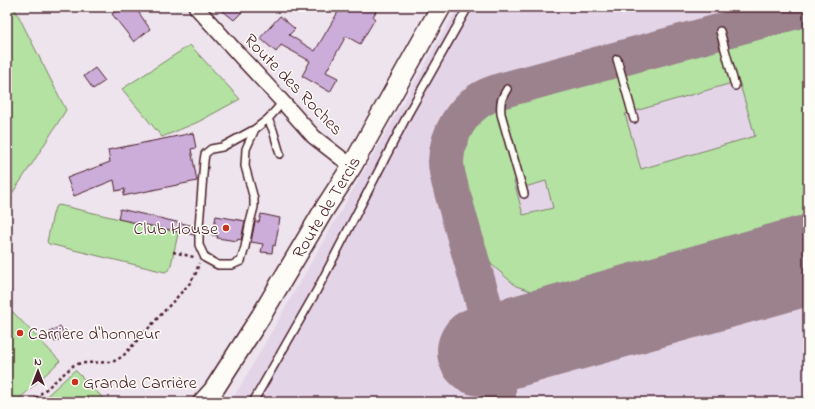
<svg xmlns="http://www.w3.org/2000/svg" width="815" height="409" viewBox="0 0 815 409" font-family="'Indie Flower',sans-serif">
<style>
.built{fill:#e4d4e8}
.green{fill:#b3e2a2;stroke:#7e8066;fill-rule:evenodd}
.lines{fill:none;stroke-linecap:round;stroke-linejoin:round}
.taxiway{stroke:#9c828c;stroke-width:36}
.runway{stroke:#9c828c;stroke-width:90}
.building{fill:#ccadd9;stroke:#4a1f2b}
.service-casing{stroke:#4a1f2b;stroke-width:10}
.minor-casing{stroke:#4a1f2b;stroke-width:17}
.secondary-casing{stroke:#4a1f2b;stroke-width:22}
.path{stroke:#4a1f2b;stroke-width:2.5;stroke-dasharray:3 3;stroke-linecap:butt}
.service{stroke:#fdfcf7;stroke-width:7}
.minor{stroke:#fdfcf7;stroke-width:14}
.secondary{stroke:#fdfcf7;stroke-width:19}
.poi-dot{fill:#c8321e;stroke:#fdfcf7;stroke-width:1.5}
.labels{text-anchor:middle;stroke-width:3;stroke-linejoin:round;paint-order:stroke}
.street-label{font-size:18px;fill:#4a1f2b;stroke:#fdfcf7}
.poi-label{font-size:18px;fill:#4a1f2b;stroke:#fdfcf7;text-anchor:start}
</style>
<rect width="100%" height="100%" fill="#eee4ee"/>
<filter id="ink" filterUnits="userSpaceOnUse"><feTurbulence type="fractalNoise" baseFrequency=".025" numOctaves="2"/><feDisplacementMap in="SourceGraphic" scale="8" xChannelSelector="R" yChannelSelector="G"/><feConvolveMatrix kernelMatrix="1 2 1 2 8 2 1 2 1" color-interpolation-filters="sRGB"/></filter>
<g filter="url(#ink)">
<polygon class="built" points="458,7 808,7 808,402 231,402"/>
<g class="green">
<polygon points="7,7 14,7 66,110 32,164 7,201"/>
<path d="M808,24V58L805,59L808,72V217L547,290L531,291L516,286L491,264L485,250L463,172L460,158L464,142L471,128L480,119L492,110L505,106ZM739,81L755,136L641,169L625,114ZM523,179L525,187L546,181L553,208L523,215L514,181Z"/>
<polygon points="190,45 240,99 198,122 162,137 122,89"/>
<polygon points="59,205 176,232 178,234 170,269 165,272 49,244 47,242 53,214 55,207"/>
<polygon points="7,306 60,361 16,402 7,402"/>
<polygon points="75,370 107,402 40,402"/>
</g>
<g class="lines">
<g class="taxiway">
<path d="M552,329C535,334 506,347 493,330C491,328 490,324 489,322L454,199C451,187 446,174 446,162C447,135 462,108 487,96C493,93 500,91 507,89L808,8"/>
<polyline points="498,389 498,402"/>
</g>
<polyline class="runway" points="482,351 808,260"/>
</g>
<g class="building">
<polygon points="121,7 135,7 150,29 134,42 112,14"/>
<polygon points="218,7 247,7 234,20"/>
<polygon points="341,7 378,7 373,17 375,19 360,44 346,36 337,52 326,72 338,78 330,92 302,76 310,61 281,45 276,52 260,38 280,16 295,29 289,35 315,51"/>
<polygon points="95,68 105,81 93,89 84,76"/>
<polygon points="193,133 196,148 191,149 197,181 123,196 125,189 116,191 114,180 74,196 67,178 110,162 108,150"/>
<polygon points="120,209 194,226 194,235 118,219"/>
<polygon points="261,214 280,218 275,246 273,245 272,253 261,252 263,244 251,242 255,222 259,222"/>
<polygon points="216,216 245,221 241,240 238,239 237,241 217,238 218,236 212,235"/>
<polygon points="60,326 66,336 55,342 50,332"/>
</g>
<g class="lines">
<g class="service-casing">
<g id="service">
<polyline points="720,31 735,86"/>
<polyline points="617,59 634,119"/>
<path d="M507,89C501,99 500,102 501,114L524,194"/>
<polyline points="255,129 222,147 211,149 205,154 204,161 199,227 199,245 205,258 218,265 232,265 241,261 245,247 249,226 254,207 254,199 245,166 246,149 255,129 268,119"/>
<polyline points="280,154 273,130 268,119 283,102"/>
<polyline points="253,402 317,290 409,112 468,7"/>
</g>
</g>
<g class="minor-casing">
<polyline id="minor" points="196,7 241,57 280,99 314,137 341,158 352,166"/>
</g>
<g class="secondary-casing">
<polyline id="secondary" points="203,402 213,391 261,316 325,208 352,166 441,7"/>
</g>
<g class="path">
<polyline points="173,252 194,257"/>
<path d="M31,402L74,365C87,361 101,364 114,361C117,360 120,358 123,356L190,283L196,273L199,263"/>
</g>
<use href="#service" class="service"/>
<use href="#minor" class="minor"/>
<use href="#secondary" class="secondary"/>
</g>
</g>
<g class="poi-dot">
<circle cx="226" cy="228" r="4"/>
<circle cx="20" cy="333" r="4"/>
<circle cx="75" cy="382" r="4"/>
</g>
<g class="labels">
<g class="street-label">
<text transform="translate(294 84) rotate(46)" y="6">Route des Roches</text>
<text transform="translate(326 207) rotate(-59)" y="6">Route de Tercis</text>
</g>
<g class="poi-label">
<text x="218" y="234" text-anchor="end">Club House</text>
<text x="28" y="339">Carrière d'honneur</text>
<text x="83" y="388">Grande Carrière</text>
</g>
</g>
<rect width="815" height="409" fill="none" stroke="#fdfcf7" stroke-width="24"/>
<rect x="12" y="12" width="791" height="385" fill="none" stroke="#4a1f2b" stroke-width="1.5" filter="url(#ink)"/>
<g transform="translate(38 371)" stroke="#fdfcf7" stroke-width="3" paint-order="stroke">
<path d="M0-3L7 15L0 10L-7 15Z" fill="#4a1f2b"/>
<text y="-6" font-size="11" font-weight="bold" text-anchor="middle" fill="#4a1f2b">N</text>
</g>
</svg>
